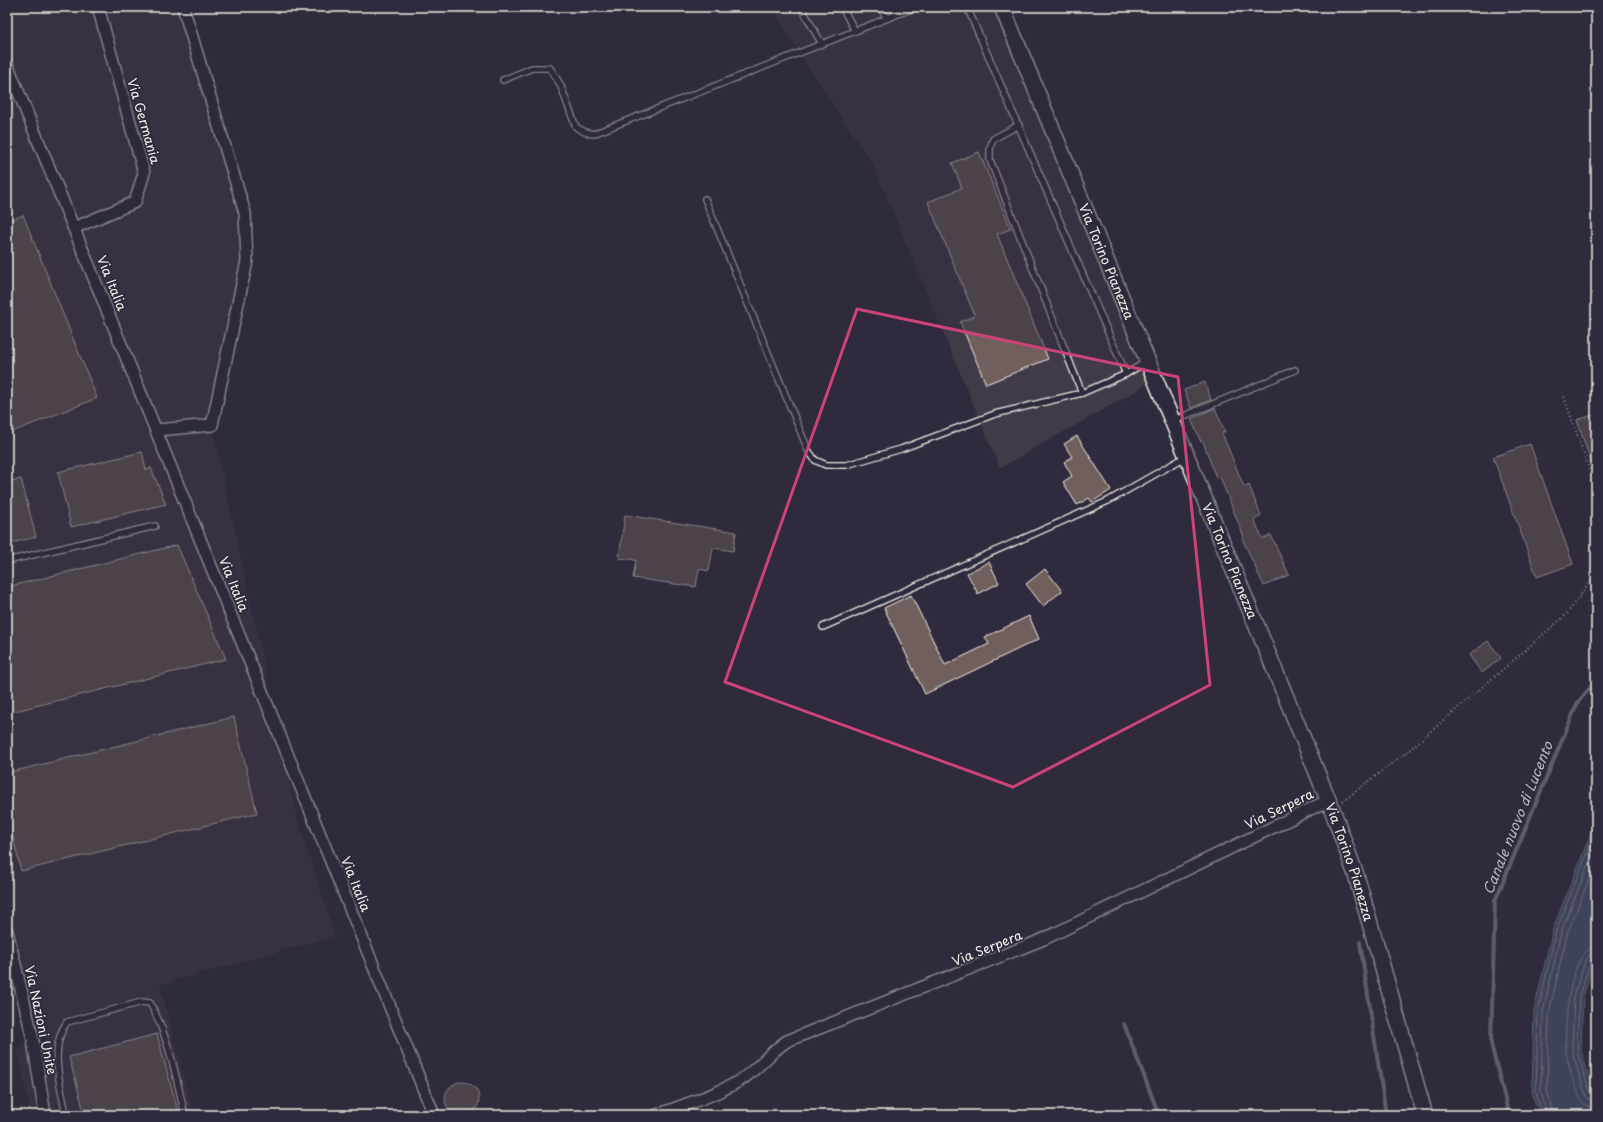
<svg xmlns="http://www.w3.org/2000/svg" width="1603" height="1122" viewBox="0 0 1603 1122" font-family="'Playpen Sans',sans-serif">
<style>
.built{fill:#423a46}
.water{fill:#53647d;stroke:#939ca8}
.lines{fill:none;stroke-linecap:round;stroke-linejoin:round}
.shore{stroke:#b4b9bd;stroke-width:1}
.stream{stroke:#939ca8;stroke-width:4}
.building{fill:#6f5e5c;stroke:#f4f1e8}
.lane-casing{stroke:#f4f1e8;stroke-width:8}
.street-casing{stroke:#f4f1e8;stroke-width:14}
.secondary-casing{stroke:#f4f1e8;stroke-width:18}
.path{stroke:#f4f1e8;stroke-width:2.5;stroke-dasharray:1 3;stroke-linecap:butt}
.lane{stroke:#2f2a3d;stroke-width:5.5}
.street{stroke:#2f2a3d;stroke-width:11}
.secondary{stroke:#2f2a3d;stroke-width:15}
.marked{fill:none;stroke:#cc4377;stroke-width:3;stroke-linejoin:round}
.labels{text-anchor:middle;stroke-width:3.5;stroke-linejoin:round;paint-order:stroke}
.street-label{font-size:13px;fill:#f4f1e8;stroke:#2f2a3d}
.water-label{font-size:14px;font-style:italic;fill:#b4b9bd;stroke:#2f2a3d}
</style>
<rect width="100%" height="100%" fill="#2f2a3d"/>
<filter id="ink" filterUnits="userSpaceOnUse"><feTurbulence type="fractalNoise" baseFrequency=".025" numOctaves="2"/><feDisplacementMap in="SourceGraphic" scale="8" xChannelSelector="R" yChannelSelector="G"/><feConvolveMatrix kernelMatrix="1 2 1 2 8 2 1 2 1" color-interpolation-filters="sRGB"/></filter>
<g filter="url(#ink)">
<g class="built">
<polygon points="7,7 183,7 245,213 247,261 212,425 298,820 335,936 160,985 194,1115 31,1115 17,1048 48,1042 44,1016 36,1015 7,903"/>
<polygon points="772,7 994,7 1149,382 1129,395 1000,468 873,165 805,62"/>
</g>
<polygon class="water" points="1596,820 1596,957 1583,996 1581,1051 1596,1098 1596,1115 1539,1115 1532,1092 1534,1011 1553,929"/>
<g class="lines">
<g class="shore">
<path d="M1596,947C1568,948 1564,1031 1566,1052C1567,1062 1577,1094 1582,1102C1586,1106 1591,1107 1596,1108"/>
<polyline points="1596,953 1590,955 1586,959 1574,994 1572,1051 1586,1096 1590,1100 1596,1102"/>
<polyline points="1596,958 1591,961 1579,995 1577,1051 1590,1093 1596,1097"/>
<polyline points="1542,1115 1536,1092 1538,1011 1556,931 1596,831"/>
<polyline points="1547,1115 1541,1091 1543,1012 1561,932 1596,845"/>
<polyline points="1553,1115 1547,1090 1549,1013 1567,934 1596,862"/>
</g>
<g class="stream">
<polyline points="1360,942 1386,1115"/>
<polyline points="1124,1024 1159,1115"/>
<polyline points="1509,1115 1491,1044 1495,901 1578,702 1596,681"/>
</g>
</g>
<g class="building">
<polygon points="979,152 1011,229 997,234 1048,359 986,384 960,322 975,316 928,202 962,188 952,163"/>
<polygon points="23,215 97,398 7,434 7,222"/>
<polygon points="1205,382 1211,400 1191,408 1184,390"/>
<polygon points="1215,408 1225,432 1222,433 1244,487 1249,485 1261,516 1254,520 1263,539 1271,535 1289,575 1264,586 1242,538 1244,537 1220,477 1216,478 1203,441 1201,442 1191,419"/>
<polygon points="1596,414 1596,471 1594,471 1577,420"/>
<polygon points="1077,436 1111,490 1092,502 1089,498 1077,505 1063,482 1072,476 1064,462 1072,457 1064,444"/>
<polygon points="1530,444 1573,564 1537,577 1493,457"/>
<polygon points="142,452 146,470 151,468 166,504 71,527 58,472"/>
<polygon points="21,479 36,537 7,544 7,482"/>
<polygon points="625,515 736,532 733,551 713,548 709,571 699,569 696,587 633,578 636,560 619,558"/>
<polygon points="177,545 226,659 7,713 7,587"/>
<polygon points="989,562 999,583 978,594 967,573"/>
<polygon points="1045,569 1062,591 1043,606 1026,584"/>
<polygon points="911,595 945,665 989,644 985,637 1029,616 1039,639 925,694 884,608"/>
<polygon points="1488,641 1501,658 1482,673 1469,655"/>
<polygon points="234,717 257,813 21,871 7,812 7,773"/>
<polygon points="157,1034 179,1115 85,1115 69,1057"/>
<circle cx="462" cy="1099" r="17"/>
</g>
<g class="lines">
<g class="lane-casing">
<g id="lane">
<polyline points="801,7 822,44"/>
<polyline points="842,7 855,31"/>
<polyline points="880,7 887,18"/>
<polyline points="967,7 1126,374 1146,362"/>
<polyline points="503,80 532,68 550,68 560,84 576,127 585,132 593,134 916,7"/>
<polyline points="1019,125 993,139 990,148 990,160 1082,393"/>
<polyline points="705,199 808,450 815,460 826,465 846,465 901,449 995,414 1082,393 1126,374"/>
<polyline points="1172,421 1295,370"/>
<polyline points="7,561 155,526"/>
<polyline points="823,627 1108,501 1187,456"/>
<path d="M66,1115C61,1086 48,1048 67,1022L142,1002L150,1003C169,1037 176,1078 185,1115"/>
</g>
</g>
<g class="street-casing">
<g id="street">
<polyline points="7,64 434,1115"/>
<polyline points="74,228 135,202 144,173 98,7"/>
<polyline points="157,430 212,425 247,261 245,213 183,7"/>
<polyline points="7,931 32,1035 45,1115"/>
<path d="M657,1115C683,1105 720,1094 742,1079C759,1068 770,1052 787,1041L1044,939L1329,800"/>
</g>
</g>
<g class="secondary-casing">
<g id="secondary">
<path id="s1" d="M1002,7L1332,809L1356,875L1425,1115"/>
</g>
</g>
<g class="path">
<polyline points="1564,397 1596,489"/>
<polyline points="1343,801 1408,751 1566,615 1596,574"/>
</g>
<use href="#lane" class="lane"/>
<use href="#street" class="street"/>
<use href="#secondary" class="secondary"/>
</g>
</g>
<path d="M0 0H1603V1122H0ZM857,309L1178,377L1210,685L1013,787L725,682Z" fill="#2f2a3d" fill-opacity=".55" fill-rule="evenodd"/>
<path class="marked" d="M857,309L1178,377L1210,685L1013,787L725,682Z"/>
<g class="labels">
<g class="street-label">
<text transform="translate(144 121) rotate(74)" y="5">Via Germania</text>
<text dy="5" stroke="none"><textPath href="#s1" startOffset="275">Via Torino Pianezza</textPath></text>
<text transform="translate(112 283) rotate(68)" y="5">Via Italia</text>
<text dy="5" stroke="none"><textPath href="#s1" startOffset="599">Via Torino Pianezza</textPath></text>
<text transform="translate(234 584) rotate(68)" y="5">Via Italia</text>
<text transform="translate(1279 809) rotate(-26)" y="5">Via Serpera</text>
<text dy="5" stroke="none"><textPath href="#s1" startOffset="923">Via Torino Pianezza</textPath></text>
<text transform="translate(356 884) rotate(68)" y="5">Via Italia</text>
<text transform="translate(987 948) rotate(-22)" y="5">Via Serpera</text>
<text transform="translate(41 1020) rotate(78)" y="5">Via Nazioni Unite</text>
</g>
<g class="water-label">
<text transform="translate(1518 818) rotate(-68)" y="5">Canale nuovo di Lucento</text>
</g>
</g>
<rect width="1603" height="1122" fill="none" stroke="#2f2a3d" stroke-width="24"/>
<rect x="12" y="12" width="1579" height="1098" fill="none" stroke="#f4f1e8" stroke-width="1.5" filter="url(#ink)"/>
</svg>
